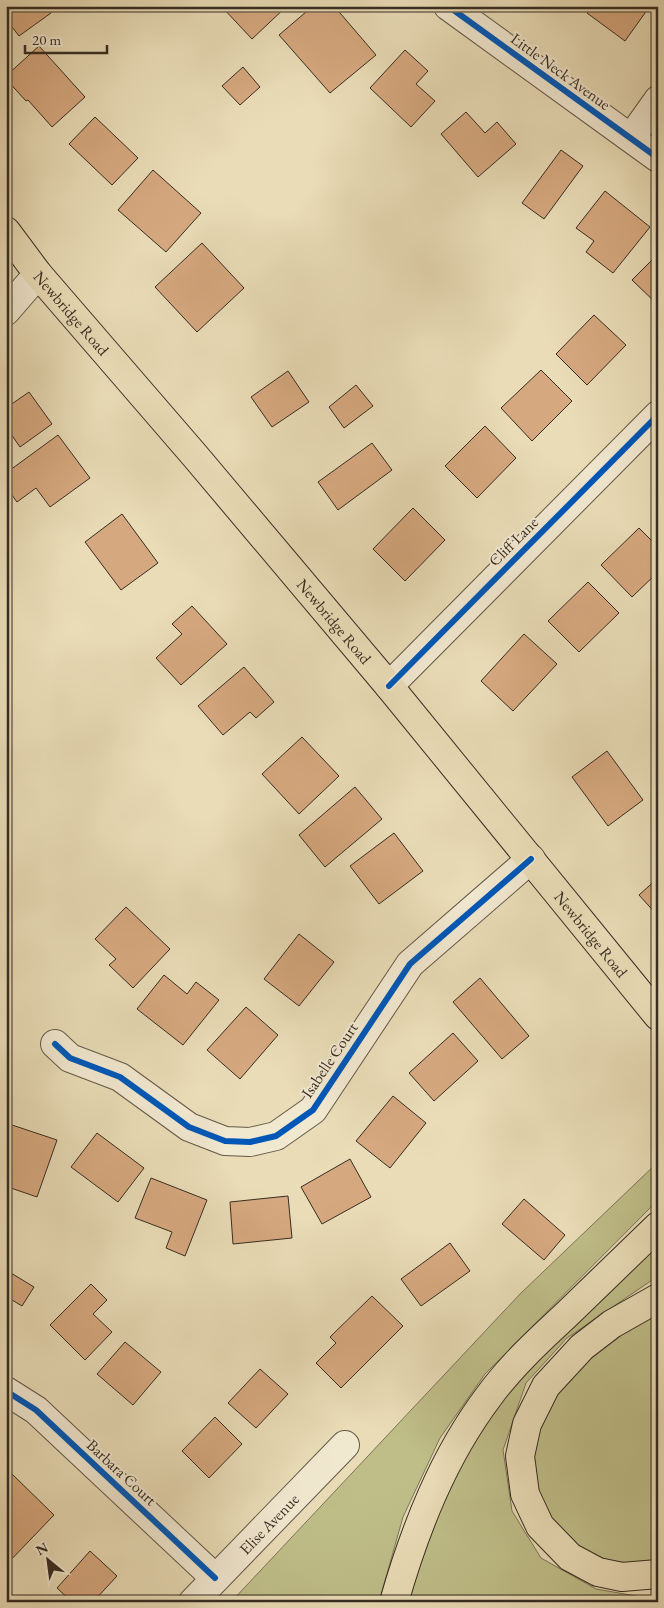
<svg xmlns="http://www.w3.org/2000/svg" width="664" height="1608" viewBox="0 0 664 1608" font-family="'EB Garamond',serif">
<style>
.green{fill:#bfbe89;stroke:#7b7656}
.building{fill:#d6a87f;stroke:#372d22}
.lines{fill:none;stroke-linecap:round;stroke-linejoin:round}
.minor-casing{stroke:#645947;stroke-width:30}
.major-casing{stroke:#372d22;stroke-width:30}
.highway-casing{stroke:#372d22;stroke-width:30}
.minor{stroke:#f1e8d0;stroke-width:28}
.major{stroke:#e9dcb7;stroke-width:28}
.highway{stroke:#e9dcb7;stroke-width:28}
.cycleway-casing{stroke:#f1e8d0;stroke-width:9}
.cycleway{stroke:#0057b8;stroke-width:6}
.labels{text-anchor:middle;stroke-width:4;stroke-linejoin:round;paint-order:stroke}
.street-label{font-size:16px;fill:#372d22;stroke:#f1e8d0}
</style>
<rect width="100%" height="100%" fill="#e9dcb7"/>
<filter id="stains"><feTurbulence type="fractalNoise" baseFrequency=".004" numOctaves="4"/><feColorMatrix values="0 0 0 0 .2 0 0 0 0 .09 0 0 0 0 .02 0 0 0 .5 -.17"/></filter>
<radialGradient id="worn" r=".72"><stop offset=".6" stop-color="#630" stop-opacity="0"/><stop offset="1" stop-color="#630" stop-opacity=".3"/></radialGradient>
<g class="green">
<polygon points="658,1162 658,1200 485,1374 440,1438 403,1517 379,1602 231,1602 520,1294"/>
<polygon points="658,1238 658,1276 567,1338 526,1383 503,1450 512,1511 541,1558 596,1589 642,1597 638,1602 406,1602 425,1536 465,1451 516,1379"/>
<polygon points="658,1310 658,1561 614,1565 574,1546 546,1514 528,1471 536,1419 570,1370 645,1315"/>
</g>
<g class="building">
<polygon points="6,6 46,6 51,13 19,36 9,23 6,26"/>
<polygon points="221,6 287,6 252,39"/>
<polygon points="313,6 334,6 376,55 330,93 279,35"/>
<polygon points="593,6 650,6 625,41 587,13"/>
<polygon points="39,46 85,97 52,127 28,100 26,101 6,79 6,76"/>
<polygon points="405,50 428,71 416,84 435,101 411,127 370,88"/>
<polygon points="243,67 260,87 240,105 222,86"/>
<polygon points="466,112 485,133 497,122 516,144 478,177 441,134"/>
<polygon points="95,117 138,158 112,185 69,144"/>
<polygon points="561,150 583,166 544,219 522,203"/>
<polygon points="153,170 201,213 166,252 118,210"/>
<polygon points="605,191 650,227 613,273 586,252 594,241 576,228"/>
<polygon points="202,243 244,288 197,332 155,287"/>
<polygon points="658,254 658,305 632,280"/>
<polygon points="594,315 626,345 587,385 556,354"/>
<polygon points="541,370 572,401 532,441 501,408"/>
<polygon points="288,371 309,402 272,427 251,397"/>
<polygon points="356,385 373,406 344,428 329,407"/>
<polygon points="29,392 52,424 20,447 6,427 6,408"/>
<polygon points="485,426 516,458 477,498 445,466"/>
<polygon points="58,435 90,478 50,507 36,488 17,502 6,487 6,473"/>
<polygon points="372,443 392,470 338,510 318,482"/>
<polygon points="413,508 445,540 405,581 373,549"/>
<polygon points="122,514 158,563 121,590 85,542"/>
<polygon points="639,528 658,547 658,572 632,597 601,565"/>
<polygon points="588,582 619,613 579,652 548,621"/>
<polygon points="192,606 227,644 181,685 156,658 182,634 172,624"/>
<polygon points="524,634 557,664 513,711 481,681"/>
<polygon points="244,667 274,702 256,718 250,712 223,735 198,706"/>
<polygon points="302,737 339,776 299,814 262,774"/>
<polygon points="607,751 643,800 608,826 572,777"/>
<polygon points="355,787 382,819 325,867 299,835"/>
<polygon points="394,833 423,871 379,904 350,866"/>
<polygon points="658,878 658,916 639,895"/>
<polygon points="126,907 170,949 133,988 109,965 116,959 95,939"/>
<polygon points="299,934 334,962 299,1006 264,979"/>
<polygon points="164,975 187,994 196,982 219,1000 183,1045 137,1009"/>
<polygon points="480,978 529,1036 502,1059 453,1002"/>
<polygon points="246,1007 278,1035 240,1079 207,1050"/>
<polygon points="453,1033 478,1061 434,1101 409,1073"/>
<polygon points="393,1096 426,1123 390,1168 356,1141"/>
<polygon points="6,1123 57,1140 37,1197 8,1187 11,1175 6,1173"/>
<polygon points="97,1133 144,1168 118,1202 71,1167"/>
<polygon points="350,1159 371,1197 322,1224 301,1187"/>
<polygon points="151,1178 207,1200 185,1256 166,1248 172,1232 135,1218"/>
<polygon points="288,1196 292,1238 233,1244 230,1202"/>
<polygon points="524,1199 565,1235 544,1260 502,1224"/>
<polygon points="450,1243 470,1271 421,1306 401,1279"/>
<polygon points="6,1270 34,1287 22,1306 12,1300 6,1310"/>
<polygon points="91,1284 107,1300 93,1314 112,1332 85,1360 50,1325"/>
<polygon points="372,1296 403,1326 341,1388 316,1363 336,1343 330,1337"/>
<polygon points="125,1342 161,1372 133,1405 97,1374"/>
<polygon points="260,1369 288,1394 256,1428 228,1403"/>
<polygon points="215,1417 242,1444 209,1478 182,1451"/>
<polygon points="12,1474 54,1515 6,1565 6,1480"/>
<polygon points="90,1551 117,1576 93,1602 72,1602 57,1588"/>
</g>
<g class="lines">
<g class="minor-casing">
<g id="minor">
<polyline points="448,6 658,158"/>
<polyline points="631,138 658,100"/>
<polyline points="6,311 38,274"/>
<polyline points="389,686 658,415"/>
<polyline points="55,1044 70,1058 120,1077 189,1127 225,1141 250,1142 276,1136 313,1110 410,964 531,859"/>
<polyline points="6,1391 36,1410 215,1578"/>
<path id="s1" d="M193,1602L345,1445"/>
</g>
</g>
<g class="major-casing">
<g id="major">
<path id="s2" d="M6,231L38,274L196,457L389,686L658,1016"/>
</g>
</g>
<g class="highway-casing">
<g id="highway">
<polyline points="658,1298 612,1324 582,1347 546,1386 527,1424 520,1456 525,1494 540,1526 570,1557 598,1572 622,1577 658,1574"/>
<path d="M394,1602C415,1529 443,1457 489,1396C511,1366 538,1341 565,1316C596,1286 627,1256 658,1226"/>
</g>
</g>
<use href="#minor" class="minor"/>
<use href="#major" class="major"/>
<use href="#highway" class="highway"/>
<g class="cycleway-casing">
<g id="cycleway">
<polyline points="448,6 658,158"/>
<polyline points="389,686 658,415"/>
<polyline points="55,1044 70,1058 120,1077 189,1127 225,1141 250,1142 276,1136 313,1110 410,964 531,859"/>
<polyline points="6,1391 36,1410 215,1578"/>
</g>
</g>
<use href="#cycleway" class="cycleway"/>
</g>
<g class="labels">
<g class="street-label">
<text transform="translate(561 71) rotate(36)" y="6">Little Neck Avenue</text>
<text dy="6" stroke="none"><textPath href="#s2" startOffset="105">Newbridge Road</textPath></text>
<text transform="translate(513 541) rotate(-45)" y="6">Cliff Lane</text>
<text dy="6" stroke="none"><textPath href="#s2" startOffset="510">Newbridge Road</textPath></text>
<text dy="6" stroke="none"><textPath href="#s2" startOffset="915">Newbridge Road</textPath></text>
<text transform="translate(329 1060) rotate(-56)" y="6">Isabelle Court</text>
<text transform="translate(122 1472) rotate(43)" y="6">Barbara Court</text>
<text dy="6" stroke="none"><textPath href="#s1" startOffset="109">Elise Avenue</textPath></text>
</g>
</g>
<rect width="664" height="1608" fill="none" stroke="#e9dcb7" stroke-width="25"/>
<rect x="8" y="8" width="649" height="1593" fill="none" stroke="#372d22" stroke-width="2.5"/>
<rect x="12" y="12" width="639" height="1583" fill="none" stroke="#372d22"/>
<g transform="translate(48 1560) rotate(331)" stroke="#f1e8d0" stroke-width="4" paint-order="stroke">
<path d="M0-4L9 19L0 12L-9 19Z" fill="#372d22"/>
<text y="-8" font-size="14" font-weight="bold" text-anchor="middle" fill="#372d22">N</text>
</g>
<path d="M25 45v8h82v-8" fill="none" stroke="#372d22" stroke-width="2.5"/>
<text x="32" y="45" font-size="15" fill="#372d22" stroke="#f1e8d0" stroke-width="4" paint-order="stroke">20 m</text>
<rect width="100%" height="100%" filter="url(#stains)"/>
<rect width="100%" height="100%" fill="url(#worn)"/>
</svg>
